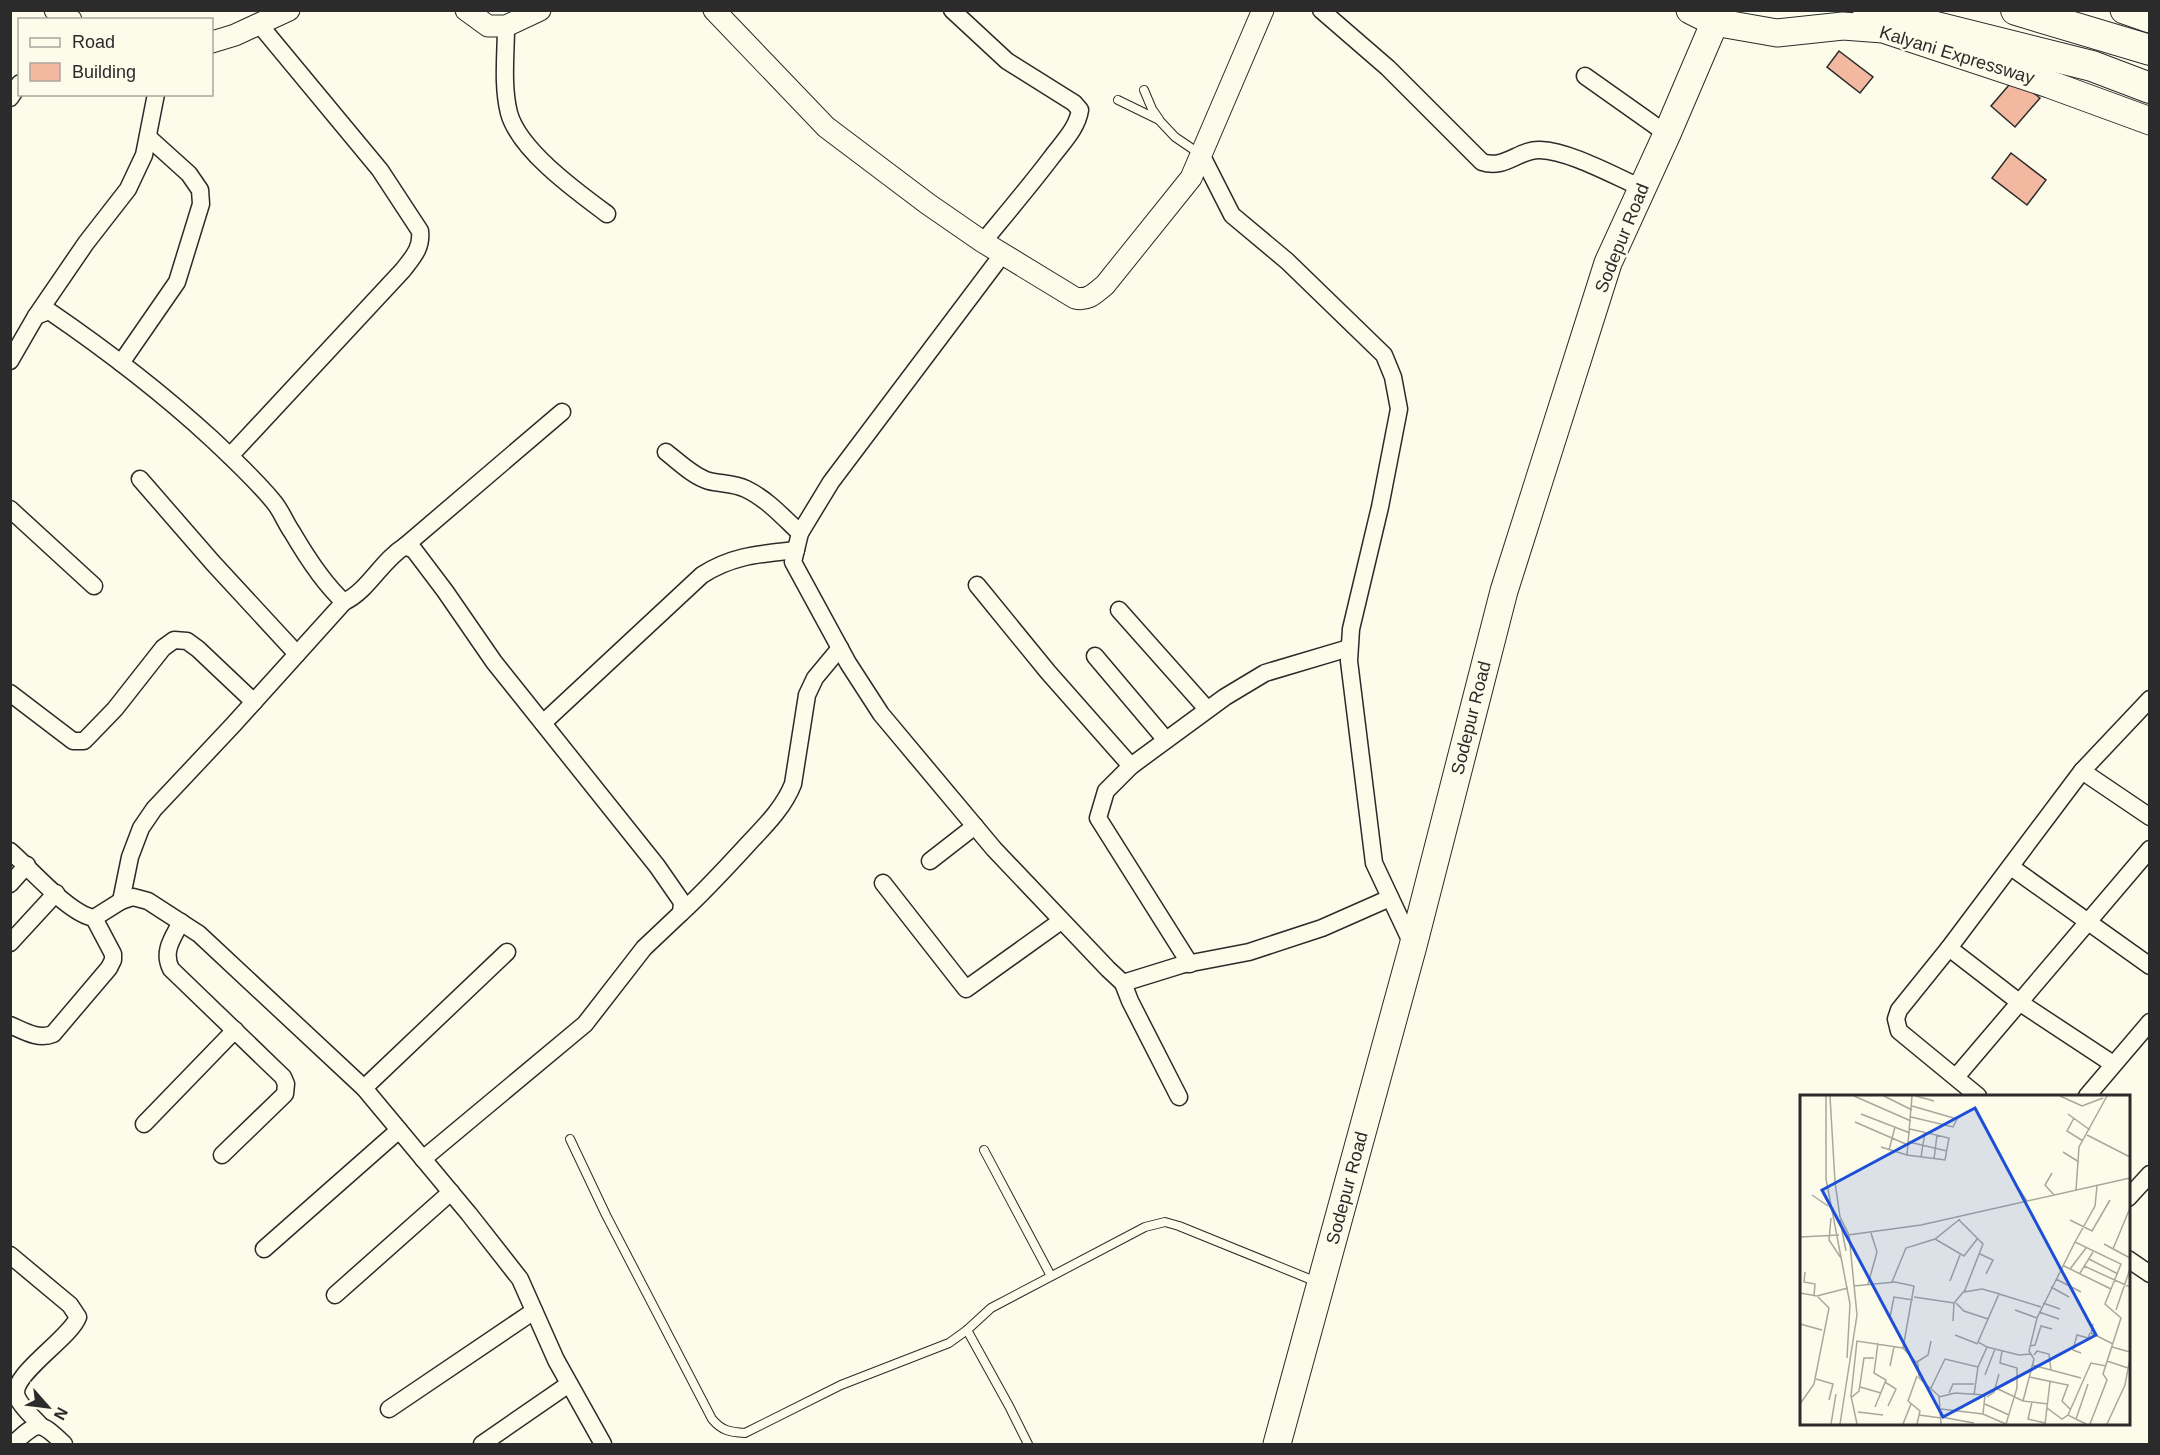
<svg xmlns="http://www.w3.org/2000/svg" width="2160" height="1455" viewBox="0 0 2160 1455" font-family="Arial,sans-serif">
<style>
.building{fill:#f2b8a0;stroke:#2b2b2b;stroke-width:1.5}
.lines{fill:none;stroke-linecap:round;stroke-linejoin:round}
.service-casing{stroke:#2b2b2b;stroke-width:10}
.minor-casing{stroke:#2b2b2b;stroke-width:19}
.tertiary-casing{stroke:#2b2b2b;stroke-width:23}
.primary-casing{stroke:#2b2b2b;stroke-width:29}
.trunk-casing{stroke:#2b2b2b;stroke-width:29}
.motorway-casing{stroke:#2b2b2b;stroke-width:32}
.service{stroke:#fdfbea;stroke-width:8}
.minor{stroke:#fdfbea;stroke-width:16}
.tertiary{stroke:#fdfbea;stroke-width:21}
.primary{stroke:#fdfbea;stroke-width:27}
.trunk{stroke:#fdfbea;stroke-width:27}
.motorway{stroke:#fdfbea;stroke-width:30}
.labels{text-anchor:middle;stroke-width:4.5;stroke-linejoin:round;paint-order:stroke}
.street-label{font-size:18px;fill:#2b2b2b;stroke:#fdfbea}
.inset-road{fill:none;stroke:#a9a89e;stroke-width:1.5}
.view{fill:#1d4ed8;fill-opacity:0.15;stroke:#1d4ed8;stroke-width:3}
.inset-edge{fill:none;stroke:#2b2b2b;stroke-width:3}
</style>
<rect width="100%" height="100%" fill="#fdfbea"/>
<g class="building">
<polygon points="1839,51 1873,77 1860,93 1827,67"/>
<polygon points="2015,78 2040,98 2015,127 1991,106"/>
<polygon points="2011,153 2046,180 2027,205 1992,178"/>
</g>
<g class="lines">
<g class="service-casing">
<g id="service">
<polyline points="1144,90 1152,109 1159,119"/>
<polyline points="1118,100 1159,120 1175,137 1200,154"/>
<path d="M570,1139L606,1215L712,1419C722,1431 730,1432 745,1433L841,1385L949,1343L967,1330L991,1308L1145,1227L1165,1222L1179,1226L1317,1282"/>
<polyline points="984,1150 1051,1276"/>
<polyline points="967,1330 1009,1406 1028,1444"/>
</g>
</g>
<g class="minor-casing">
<g id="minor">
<path d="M952,10L1007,61L1074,103L1080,110C1077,129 1062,143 1051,158C1029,187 1006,214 983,242"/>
<path d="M1321,10L1388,68L1482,162C1505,170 1519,149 1540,150C1570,151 1614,176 1642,188"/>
<path d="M506,26C506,54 502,85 509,113C519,150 576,191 607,214"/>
<polyline points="1585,76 1667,134"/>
<polyline points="10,98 20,83"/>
<polyline points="1201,154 1232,215 1287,261 1384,355 1393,377 1399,409 1380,507 1351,629 1349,661 1374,863 1413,946"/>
<polyline points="1002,255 831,482 800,533 793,562 848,663 881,714 994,849 1108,969 1123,983 1181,965 1249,952 1322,928 1390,898"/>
<path d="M36,316L49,311C106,350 161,392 212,439C233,459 254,478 273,501C281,510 285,522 292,532C306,556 323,583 344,602C369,590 381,561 405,546L414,550L445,591L494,662L657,866L682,902L681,913L644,948L585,1024L423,1159"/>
<polyline points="10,361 36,316 86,243 128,189 144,155 156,94"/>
<polyline points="121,363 177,282 201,204 200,190 189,174 148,137"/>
<path d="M666,452C679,462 694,477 709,481C721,484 734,483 746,489C767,499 783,517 800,533"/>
<path d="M230,456L403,270C413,257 422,248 420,231L380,170L259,24"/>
<polyline points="140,479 213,563 297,654"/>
<polyline points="10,509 94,586"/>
<polyline points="405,546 562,412"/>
<polyline points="977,585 1048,672 1131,766"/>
<polyline points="1119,610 1207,709"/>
<polyline points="1095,656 1166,740"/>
<polyline points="10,693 73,741 84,741 115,709 163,648 174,640 187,641 198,649 254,702"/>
<path d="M543,723L702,575C733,555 761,554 796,550"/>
<polyline points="2082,771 2150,699"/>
<path d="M10,851C31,869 69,914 94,918L121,901L133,897L148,901L199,934L364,1088L469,1214L520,1279L556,1360L603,1444"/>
<polyline points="930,861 975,826"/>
<polyline points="2011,867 2150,966"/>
<polyline points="883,883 966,989 1061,921"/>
<polyline points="10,884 27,865"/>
<polyline points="121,901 130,857 141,828 154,809 233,725 344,602"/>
<path d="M681,913C705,891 727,867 749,843C766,825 784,807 793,784L807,695L815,678L840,648"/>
<path d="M181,922C173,938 162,951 171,969L283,1077L286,1084L285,1094L222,1155"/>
<polyline points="10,943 56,893"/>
<polyline points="1949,948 2019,1002 2113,1064"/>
<polyline points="1190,964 1098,818 1106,791 1131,766 1225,697 1265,673 1349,648"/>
<polyline points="1123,983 1130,1001 1179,1097"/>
<path d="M10,1025C24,1031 38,1040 53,1034L109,968L113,960V954L94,918"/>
<polyline points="1956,1077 2150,849"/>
<polyline points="364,1088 507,952"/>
<polyline points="1978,1096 1899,1031 1896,1019 1899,1010 1949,948 2082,771 2150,817"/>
<polyline points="2087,1096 2150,1022"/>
<polyline points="144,1124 235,1030"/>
<polyline points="2128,1198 2150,1174"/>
<polyline points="264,1249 399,1130"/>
<path d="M10,1255L70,1305L78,1317C70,1339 8,1376 17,1397C21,1407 33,1417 41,1426"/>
<polyline points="2128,1259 2150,1274"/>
<polyline points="335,1295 451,1192"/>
<polyline points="389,1409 534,1311"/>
<path d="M13,1444C38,1421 39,1420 64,1444"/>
<polyline points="482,1444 569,1384"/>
</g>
</g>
<g class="tertiary-casing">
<g id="tertiary">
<polyline points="55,10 71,20"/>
<polyline points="466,10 488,26 506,26 540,10"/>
<path d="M714,10L826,127L928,204L983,242L1075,298C1089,301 1095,293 1105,285L1191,178L1263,10"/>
<polyline points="212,42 235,35 289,10"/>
</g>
</g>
<g class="primary-casing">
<polyline id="primary" points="1277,1444 1413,946 1504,591 1608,263 1667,134 1720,10"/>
</g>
<g class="trunk-casing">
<g id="trunk">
<polyline points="1690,10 1714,22 1777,33 1843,26 1883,29 2049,84 2150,121"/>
<polyline points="2124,10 2150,19"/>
</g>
</g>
<g class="motorway-casing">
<g id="motorway">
<polyline points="1868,10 2092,66 2150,88"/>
<polyline points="2016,10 2150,50"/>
</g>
</g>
<use href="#service" class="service"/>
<use href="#minor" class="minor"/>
<use href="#tertiary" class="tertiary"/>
<use href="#primary" class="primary"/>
<use href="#trunk" class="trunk"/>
<use href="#motorway" class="motorway"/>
</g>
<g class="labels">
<g class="street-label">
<text transform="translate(1957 55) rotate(17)" y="6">Kalyani Expressway</text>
<text transform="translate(1622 238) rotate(-68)" y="6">Sodepur Road</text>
<text transform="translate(1471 718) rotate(-76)" y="6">Sodepur Road</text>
<text transform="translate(1347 1188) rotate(-75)" y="6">Sodepur Road</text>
</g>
</g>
<g transform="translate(1800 1095)">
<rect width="330" height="330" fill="#fdfbea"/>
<path class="inset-road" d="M26,1V84L50,209L47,263M30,1L35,87L40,122L49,140L57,220L40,329M54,1L111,26M84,1L112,15M116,1L134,6M260,1L282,11L303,3M61,19L110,38M268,19L290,35M111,22L153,32L157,24L112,11M274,23L267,36L283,46M55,27L108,50M110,34L149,43L145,65L107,60L112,1M287,40L330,62M109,47L147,56M81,52L107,60M89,55L95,32M263,57L279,67M121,62L125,37M134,64L137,40M252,78L245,90L254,100M217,91L227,106M276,95L279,52L307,1M12,100L28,111M31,123L29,145L41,163M40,125L46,156M270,125L292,136L310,105M48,140L121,130L330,83M0,142L39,140M135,144L164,161L178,143M275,147L295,111L297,91M304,149L330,163M313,154L330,113M180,159L193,165L186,179M289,164L318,179M264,171L311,194M284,171L330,192M270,174L286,153M5,177L4,187L15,189L14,201M280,178L293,157M256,184L281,197M150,186L160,160M92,187L106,153L135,144L160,124M68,189L77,157L71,138M54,191L95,187L114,191L103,253L118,269L119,283L139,301L141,329M251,192L269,202M164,197L182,194L200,199M0,198L17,201L48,193M114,202L154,208L165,195L183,149L159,125M156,208L164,216L188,224M243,208L260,214M215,215L237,223M316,215L330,174M239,217L259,224M90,222L94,202L113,205M153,226L154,208M0,229L22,235M293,229L291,238L313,249M155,240L178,249M230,251L235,250L241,231L252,234M187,252L219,260L231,259M312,252L330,257M202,256L200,268L217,273V293L206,329M281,258L273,255L277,240L288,243L290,238M234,260L237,256L249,259L251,275M307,266L328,273M117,267L128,260L131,246M232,270L281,283M90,271L94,252M185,280L195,254M229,282L268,290L262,306L270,314M16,284L33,289L29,305M85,287L96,294L88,311M60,292L81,298M131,293L145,264L178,272M196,293L223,306L248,309M149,298L153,289H174M174,300L178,272L187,252L178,247L199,199L241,212M52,302L59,296L64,263H74M139,302L155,298L185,300L183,319M187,302L194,297L199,279M223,306L234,264L229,256L237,223L275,147L321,169L305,209L321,223L303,279L307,285L290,329M232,307L228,324L245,328M0,309L14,289L29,213L18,202M185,309L209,320M75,312L86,285L74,278L78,248M247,313L262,324L268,320L286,329M141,314L183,319L206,329M58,317L83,320M119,320L141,323M268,320L291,268L306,271M141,322L174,328M276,324L288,289M31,329L36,299M57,329L51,301L57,246L103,253M103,329L111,309M117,329L120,316L108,306L117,281M245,329L250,287M307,329L325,290L330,263"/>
<path class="view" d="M175,13L296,240L143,322L22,95Z"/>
<rect width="330" height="330" class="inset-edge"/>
</g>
<rect width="2160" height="1455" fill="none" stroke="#2b2b2b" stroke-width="24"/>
<rect x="18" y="18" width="195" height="78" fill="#fdfbea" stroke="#a9a89e" stroke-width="1.5"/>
<rect x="30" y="38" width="30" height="9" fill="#fdfbea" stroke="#a9a89e" stroke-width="1.5"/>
<text x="72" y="48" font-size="18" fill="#2b2b2b">Road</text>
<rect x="30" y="63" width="30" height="18" fill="#f2b8a0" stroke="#a9a89e" stroke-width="1.5"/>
<text x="72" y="78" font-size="18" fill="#2b2b2b">Building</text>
<g transform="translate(48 1407) rotate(118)" stroke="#fdfbea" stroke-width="4.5" paint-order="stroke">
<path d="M0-4.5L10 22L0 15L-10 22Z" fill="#2b2b2b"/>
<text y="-9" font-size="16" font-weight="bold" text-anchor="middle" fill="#2b2b2b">N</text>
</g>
</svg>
